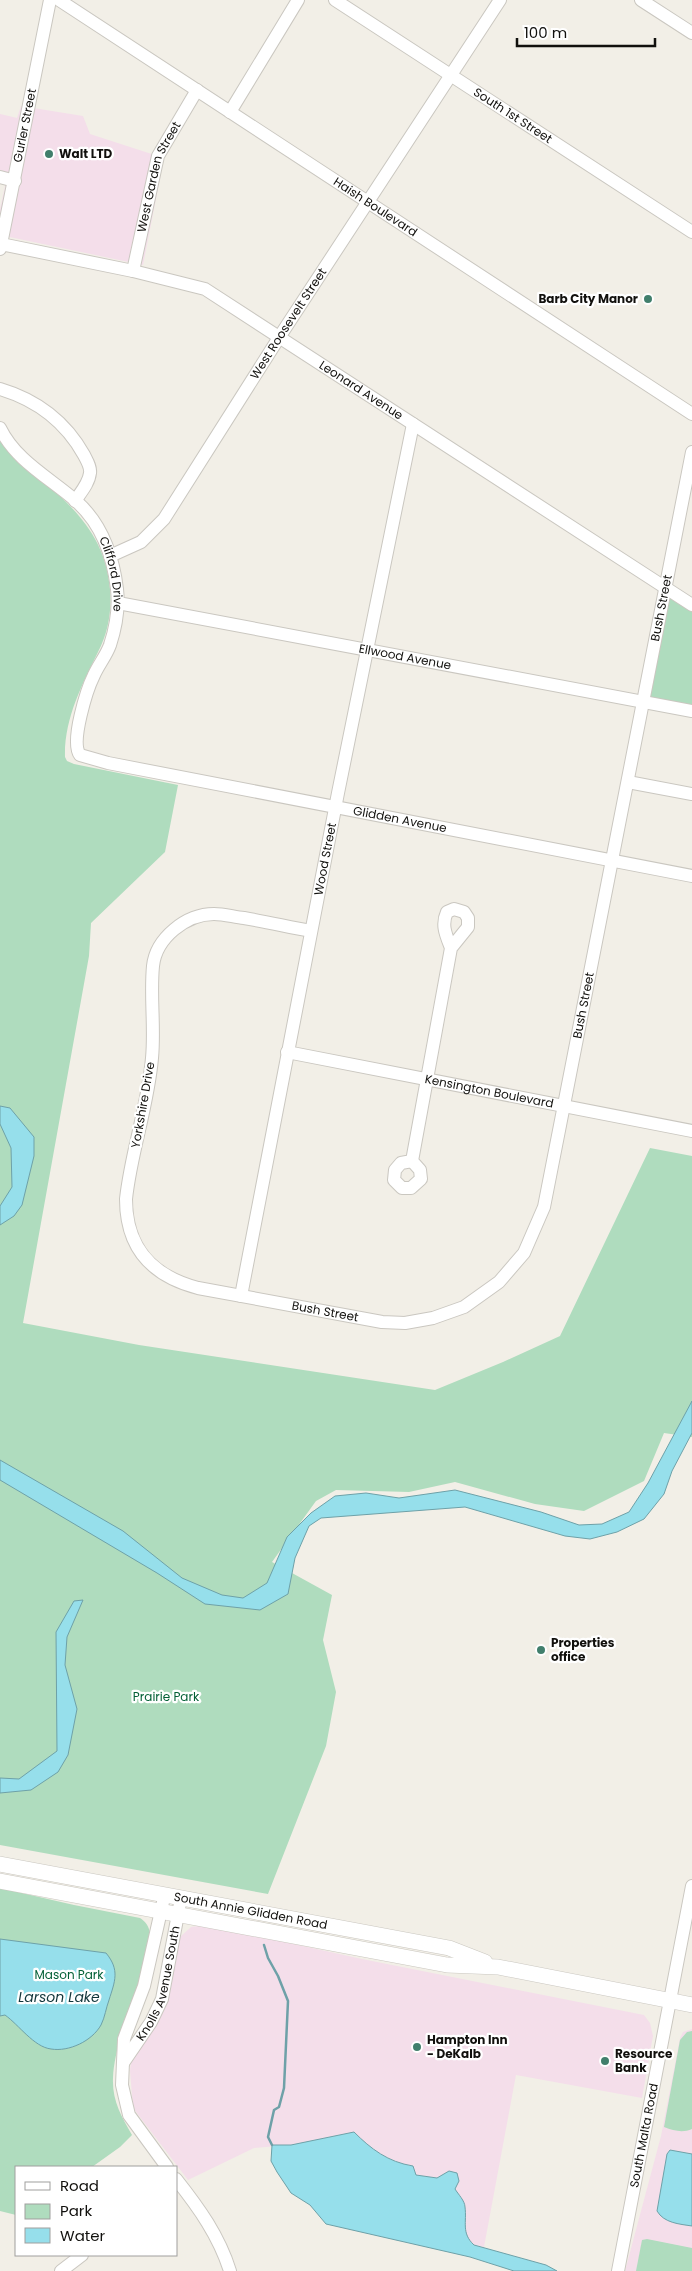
<svg xmlns="http://www.w3.org/2000/svg" width="692" height="2271" viewBox="0 0 692 2271" font-family="Poppins,sans-serif">
<style>
.commercial{fill:#f4deea}
.green{fill:#afdcbe}
.water{fill:#96dfeb;stroke:#6ea1a8}
.lines{fill:none;stroke-linecap:round;stroke-linejoin:round}
.stream{stroke:#6ea1a8;stroke-width:2.5}
.minor-casing{stroke:#cac7c0;stroke-width:14}
.major-casing{stroke:#cac7c0;stroke-width:16}
.minor{stroke:#fff;stroke-width:12}
.major{stroke:#fff;stroke-width:15}
.poi-dot{fill:#417f6c;stroke:#fff;stroke-width:2}
.labels{text-anchor:middle;stroke-width:4.5;stroke-linejoin:round;paint-order:stroke}
.street-label{font-size:12px;fill:#11100d;stroke:#fff}
.poi-label{font-size:12px;font-weight:bold;fill:#11100d;stroke:#fff;text-anchor:start}
.park-label{font-size:12px;fill:#025f35;stroke:#fff}
.water-label{font-size:14px;font-style:italic;fill:#11353a;stroke:#fff}
</style>
<rect width="100%" height="100%" fill="#f2efe7"/>
<g class="commercial">
<polygon points="21,106 83,116 90,134 164,158 143,265 0,235 0,209 8,173 0,170 0,114 17,118"/>
<polygon points="208,1925 362,1959 644,2015 650,2023 653,2036 642,2098 516,2075 484,2247 474,2245 467,2239 464,2222 465,2205 455,2189 449,2171 437,2178 416,2175 413,2166 402,2164 373,2151 354,2132 291,2145 254,2148 188,2180 133,2108 130,2071 131,2061 180,1937 191,1927"/>
<polygon points="692,2029 692,2271 625,2271 661,2136 680,2038 683,2032"/>
</g>
<g class="green">
<path d="M0,440C45,489 104,516 110,589C112,611 108,633 98,652C82,685 64,719 65,757L67,761L74,764L178,785L165,852L91,923L89,956L23,1323L139,1345L435,1390L503,1362L560,1336L650,1148L692,1156V1437L664,1433L644,1481L584,1511L535,1504L455,1482L409,1492L336,1490L316,1501L272,1562L332,1595L323,1640L336,1692L326,1746L268,1894L0,1845Z"/>
<polygon points="668,597 692,612 692,705 649,697"/>
<path d="M0,1888L74,1905L140,1918C145,1921 149,1926 150,1933C152,1947 145,1962 141,1974C132,2004 114,2047 113,2078C112,2100 121,2116 132,2135L120,2147L92,2167H16V2215L0,2211Z"/>
<path d="M692,2031V2129C683,2133 674,2131 664,2127L680,2040L687,2032Z"/>
<polygon points="647,2239 692,2248 692,2271 636,2271 642,2240"/>
</g>
<g class="water">
<polygon points="0,1106 10,1108 34,1137 34,1156 22,1205 14,1216 0,1225 0,1206 12,1187 11,1148 0,1124"/>
<polygon points="692,1401 692,1433 672,1471 664,1494 644,1519 617,1532 590,1539 565,1536 465,1507 321,1518 309,1526 295,1558 288,1594 260,1610 205,1604 157,1573 0,1480 0,1460 123,1531 182,1578 222,1595 243,1598 267,1583 287,1537 311,1513 335,1496 366,1493 399,1498 455,1490 541,1512 579,1525 602,1524 629,1512 648,1483"/>
<polygon points="83,1600 67,1637 65,1665 77,1709 68,1755 58,1772 31,1790 0,1793 0,1778 19,1779 57,1751 56,1632 74,1601"/>
<path d="M0,1939L106,1953C120,1970 115,1981 109,2000C106,2008 105,2017 101,2025C92,2041 69,2052 51,2049C34,2047 19,2025 5,2015L0,2016Z"/>
<path d="M354,2132C371,2149 388,2162 413,2166L416,2175L437,2178L449,2171L457,2173L459,2181L455,2189C458,2194 465,2201 465,2207C467,2222 461,2233 474,2245L546,2265L557,2271H514L470,2257L326,2224L310,2205L291,2193L277,2172L271,2161L272,2145H291Z"/>
<path d="M670,2150L692,2154V2226C679,2224 664,2223 657,2211L667,2154Z"/>
</g>
<g class="lines">
<polyline class="stream" points="264,1945 268,1958 278,1976 288,2001 284,2088 279,2107 274,2110 268,2137 272,2145"/>
<g class="minor-casing">
<g id="minor">
<path id="s1" d="M59,0L692,414"/>
<path id="s2" d="M335,0L692,232"/>
<polyline points="641,0 692,33"/>
<polyline points="230,112 298,0"/>
<polyline points="0,177 15,181"/>
<path id="s3" d="M1,244L133,271L205,289L692,605"/>
<path id="s4" d="M0,249L50,0"/>
<path id="s5" d="M133,271L158,156L197,90"/>
<path d="M0,389C37,400 65,421 84,455C87,461 91,467 90,473C89,483 81,492 75,501"/>
<path id="s6" d="M0,428C16,461 50,478 76,501C101,523 113,556 117,589C119,607 116,627 110,645C106,656 99,664 94,675C87,689 70,742 80,755L108,763L692,876"/>
<path id="s7" d="M110,556L141,542L164,519L280,336L500,0"/>
<path id="s8" d="M118,603L692,711"/>
<polyline points="628,782 692,794"/>
<path id="s9" d="M311,931C289,927 267,922 244,918C234,917 224,914 214,914C186,914 156,938 153,966C150,997 155,1027 152,1058C148,1106 131,1152 126,1199C126,1248 152,1276 198,1288L382,1322L405,1323L433,1318L464,1307L499,1282L524,1253L544,1207L692,452"/>
<path id="s10" d="M287,1052L692,1131"/>
<path d="M412,1161L420,1170L421,1179L411,1188H402L394,1180L395,1170L401,1163L412,1161L451,948L468,927V918L464,912L454,909L447,912C441,925 446,935 451,948"/>
<path id="s11" d="M241,1296L338,793L413,424"/>
<polyline points="163,1902 144,1986 124,2039 122,2085 129,2115 167,2167"/>
<path id="s12" d="M123,2063L151,2022L162,1999L181,1898"/>
<path d="M176,2179C199,2208 219,2236 230,2271"/>
<polyline points="61,2271 82,2255"/>
<path id="s13" d="M618,2271L692,1886"/>
</g>
</g>
<g class="major-casing">
<g id="major">
<path id="s14" d="M0,1864L449,1948L485,1962"/>
<polyline points="0,1881 447,1965 498,1967 692,2005"/>
</g>
</g>
<use href="#minor" class="minor"/>
<use href="#major" class="major"/>
</g>
<g class="poi-dot">
<circle cx="49" cy="154" r="5"/>
<circle cx="648" cy="299" r="5"/>
<circle cx="541" cy="1650" r="5"/>
<circle cx="417" cy="2047" r="5"/>
<circle cx="605" cy="2061" r="5"/>
</g>
<g class="labels">
<g class="street-label">
<text dy="4" stroke="none"><textPath href="#s2" startOffset="212">South 1st Street</textPath></text>
<text dy="4" stroke="none"><textPath href="#s4" startOffset="126">Gurler Street</textPath></text>
<text dy="4" stroke="none"><textPath href="#s5" startOffset="98">West Garden Street</textPath></text>
<text dy="4" stroke="none"><textPath href="#s1" startOffset="378">Haish Boulevard</textPath></text>
<text dy="4" stroke="none"><textPath href="#s7" startOffset="298">West Roosevelt Street</textPath></text>
<text dy="4" stroke="none"><textPath href="#s3" startOffset="395">Leonard Avenue</textPath></text>
<text dy="4" stroke="none"><textPath href="#s6" startOffset="190">Clifford Drive</textPath></text>
<text dy="4" stroke="none"><textPath href="#s9" startOffset="1559">Bush Street</textPath></text>
<text dy="4" stroke="none"><textPath href="#s8" startOffset="292">Ellwood Avenue</textPath></text>
<text dy="4" stroke="none"><textPath href="#s6" startOffset="706">Glidden Avenue</textPath></text>
<text dy="4" stroke="none"><textPath href="#s11" startOffset="445">Wood Street</textPath></text>
<text dy="4" stroke="none"><textPath href="#s9" startOffset="1154">Bush Street</textPath></text>
<text dy="4" stroke="none"><textPath href="#s10" startOffset="206">Kensington Boulevard</textPath></text>
<text transform="translate(143 1105) rotate(-80)" y="4">Yorkshire Drive</text>
<text dy="4" stroke="none"><textPath href="#s9" startOffset="675">Bush Street</textPath></text>
<text dy="4" stroke="none"><textPath href="#s14" startOffset="255">South Annie Glidden Road</textPath></text>
<text dy="4" stroke="none"><textPath href="#s12" startOffset="89">Knolls Avenue South</textPath></text>
<text dy="4" stroke="none"><textPath href="#s13" startOffset="138">South Malta Road</textPath></text>
</g>
<g class="poi-label">
<text x="59" y="158">Walt LTD</text>
<text x="638" y="303" text-anchor="end">Barb City Manor</text>
<text x="551" y="1647">Properties<tspan x="551" dy="14">office</tspan></text>
<text x="427" y="2044">Hampton Inn<tspan x="427" dy="14">- DeKalb</tspan></text>
<text x="615" y="2058">Resource<tspan x="615" dy="14">Bank</tspan></text>
</g>
<g class="park-label">
<text x="166" y="1701">Prairie Park</text>
<text x="69" y="1979">Mason Park</text>
</g>
<g class="water-label">
<text x="59" y="2002">Larson Lake</text>
</g>
</g>
<rect x="15" y="2166" width="162" height="90" fill="#ffffff" stroke="#a09f9e"/>
<rect x="25" y="2182" width="25" height="8" fill="#ffffff" stroke="#a09f9e"/>
<text x="60" y="2191" font-size="15" fill="#11100d">Road</text>
<rect x="25" y="2204" width="25" height="15" fill="#afdcbe" stroke="#a09f9e"/>
<text x="60" y="2216" font-size="15" fill="#11100d">Park</text>
<rect x="25" y="2228" width="25" height="15" fill="#96dfeb" stroke="#a09f9e"/>
<text x="60" y="2241" font-size="15" fill="#11100d">Water</text>
<path d="M517 38v8h138v-8" fill="none" stroke="#11100d" stroke-width="2.5"/>
<text x="524" y="38" font-size="15" fill="#11100d" stroke="#ffffff" stroke-width="4" paint-order="stroke">100 m</text>
</svg>
